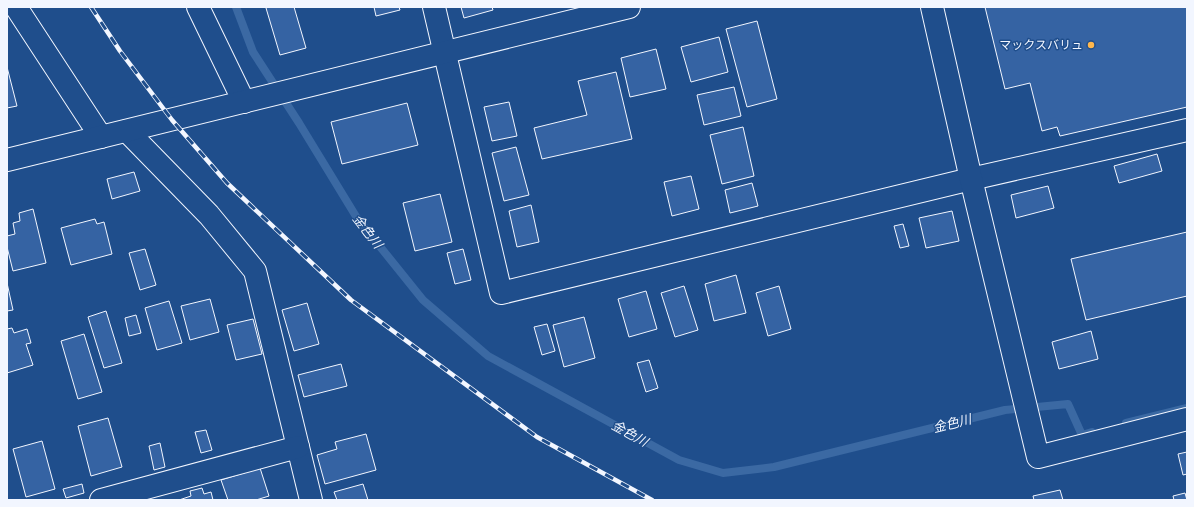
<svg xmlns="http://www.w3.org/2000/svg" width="1194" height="507" viewBox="0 0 1194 507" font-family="Karla,'Noto Sans JP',sans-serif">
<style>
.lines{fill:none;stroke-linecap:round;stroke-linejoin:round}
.stream{stroke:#3b69a3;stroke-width:8}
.building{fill:#3563a3;stroke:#f2f6ff}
.minor-casing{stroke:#f2f6ff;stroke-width:24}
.minor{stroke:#1f4e8c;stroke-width:22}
.rail-casing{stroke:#f2f6ff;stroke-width:4.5}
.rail{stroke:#1f4e8c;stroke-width:3;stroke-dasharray:9;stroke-linecap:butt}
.poi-dot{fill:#ffb74d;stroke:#1f4e8c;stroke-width:1.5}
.labels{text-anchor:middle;stroke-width:3;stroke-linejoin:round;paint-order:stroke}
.poi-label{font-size:12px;fill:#f2f6ff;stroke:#1f4e8c;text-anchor:end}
.water-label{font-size:13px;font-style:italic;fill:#f2f6ff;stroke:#1f4e8c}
</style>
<rect width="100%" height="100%" fill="#1f4e8c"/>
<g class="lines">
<g class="stream">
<polyline points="236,7 253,52 299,123 357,218 423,300 488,356 679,460 723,473 774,467 1005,410 1068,404 1082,435 1092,432"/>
<polyline points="1126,423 1187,408"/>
</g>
</g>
<g class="building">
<polygon points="268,7 294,7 306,48 280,55 266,8"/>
<polygon points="374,7 399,7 400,10 376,16"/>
<polygon points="461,7 492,7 493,10 464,18"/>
<polygon points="985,7 1187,7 1187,107 1060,136 1057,127 1042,131 1030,83 1005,89"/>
<polygon points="757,21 777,99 747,107 726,29"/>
<polygon points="719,37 728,72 691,82 681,47"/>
<polygon points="656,49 666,89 630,97 621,58"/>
<polygon points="7,67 17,106 7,108"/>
<polygon points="616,72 632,139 542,159 534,128 587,115 578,81"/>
<polygon points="734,87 741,116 704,125 697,95"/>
<polygon points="509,102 517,136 492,141 484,107"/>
<polygon points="407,103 418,145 342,164 331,122"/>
<polygon points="743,127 754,176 722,184 710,135"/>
<polygon points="516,147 529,195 504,201 492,153"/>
<polygon points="1157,154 1162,171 1119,183 1114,166"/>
<polygon points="134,172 140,191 112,199 107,179"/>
<polygon points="691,176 699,209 672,216 664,182"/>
<polygon points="752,183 758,206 730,213 725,190"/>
<polygon points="1048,186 1054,208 1016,218 1011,195"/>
<polygon points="440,194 452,242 415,251 403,203"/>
<polygon points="531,205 539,242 517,247 509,211"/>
<polygon points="33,209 46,263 13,271 7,247 7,236 15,234 13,223 20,221 19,213"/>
<polygon points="952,211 959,241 926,248 919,218"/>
<polygon points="95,219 97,224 104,222 112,254 71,265 61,228"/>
<polygon points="903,224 909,246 900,248 894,226"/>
<polygon points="1187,232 1187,296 1086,320 1071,259"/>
<polygon points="145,249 156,285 140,290 129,253"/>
<polygon points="463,249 471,280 455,284 447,253"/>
<polygon points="736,275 746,313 714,321 705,284"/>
<polygon points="7,283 13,310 7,311"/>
<polygon points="684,286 698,330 675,337 661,293"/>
<polygon points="779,286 791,329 768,336 756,293"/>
<polygon points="646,291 657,329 629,337 618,299"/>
<polygon points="210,299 219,332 190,340 181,306"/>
<polygon points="169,301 182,343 157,350 145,308"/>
<polygon points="307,303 319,344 294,351 282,310"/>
<polygon points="106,311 122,363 104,368 88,317"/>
<polygon points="136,315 141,333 129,336 125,318"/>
<polygon points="584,317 595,358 564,367 553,325"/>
<polygon points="253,319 262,354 236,360 227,325"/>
<polygon points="547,324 555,351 542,355 534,327"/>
<polygon points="12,328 14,333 27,329 31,343 26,344 33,365 7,373 7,329"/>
<polygon points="1091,331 1098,359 1059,369 1052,342"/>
<polygon points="84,334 102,392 78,399 61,341"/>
<polygon points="649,360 658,388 646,392 637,363"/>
<polygon points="341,364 347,386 304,397 298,375"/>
<polygon points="108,418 122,467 91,476 78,426"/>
<polygon points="206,430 212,450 201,453 195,432"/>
<polygon points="366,434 376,470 325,484 317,455 337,449 335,442"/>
<polygon points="42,441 55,489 26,497 13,449"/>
<polygon points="160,443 165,467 154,470 149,446"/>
<polygon points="1187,452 1187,474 1183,475 1178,454"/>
<polygon points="260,468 269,496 256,500 228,500 221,480"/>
<polygon points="82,484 84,493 66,498 63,489"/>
<polygon points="363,484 368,500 337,500 334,492"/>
<polygon points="202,488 204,494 211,492 213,500 179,500 191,496 190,491"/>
<polygon points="1060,490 1063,500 1034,500 1033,496"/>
<polygon points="1185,493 1187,500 1174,500 1173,496"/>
</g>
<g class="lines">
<g class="minor-casing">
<g id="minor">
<polyline points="16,7 101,137"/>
<polyline points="198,7 244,102"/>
<polyline points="434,7 501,293 971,179 1187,130"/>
<polyline points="932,7 971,179 1038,457 1187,419"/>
<polyline points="127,131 209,215 255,271 311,500"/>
<polyline points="7,160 629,7"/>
<polyline points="101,500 298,447"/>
</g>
</g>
<use href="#minor" class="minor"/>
<g class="rail-casing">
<polyline id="rail" points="91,7 120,51 172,120 227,183 351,300 537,437 652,500"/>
</g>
<use href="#rail" class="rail"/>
</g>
<circle class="poi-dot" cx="1091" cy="45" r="4"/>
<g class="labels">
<g class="poi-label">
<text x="1083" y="49">マックスバリュ</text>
</g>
<g class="water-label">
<text transform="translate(368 231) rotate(52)" y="5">金色川</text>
<text transform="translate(952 423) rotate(-14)" y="5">金色川</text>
<text transform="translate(630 433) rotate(29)" y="5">金色川</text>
</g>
</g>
<rect width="1194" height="507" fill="none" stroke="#f2f6ff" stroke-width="16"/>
</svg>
